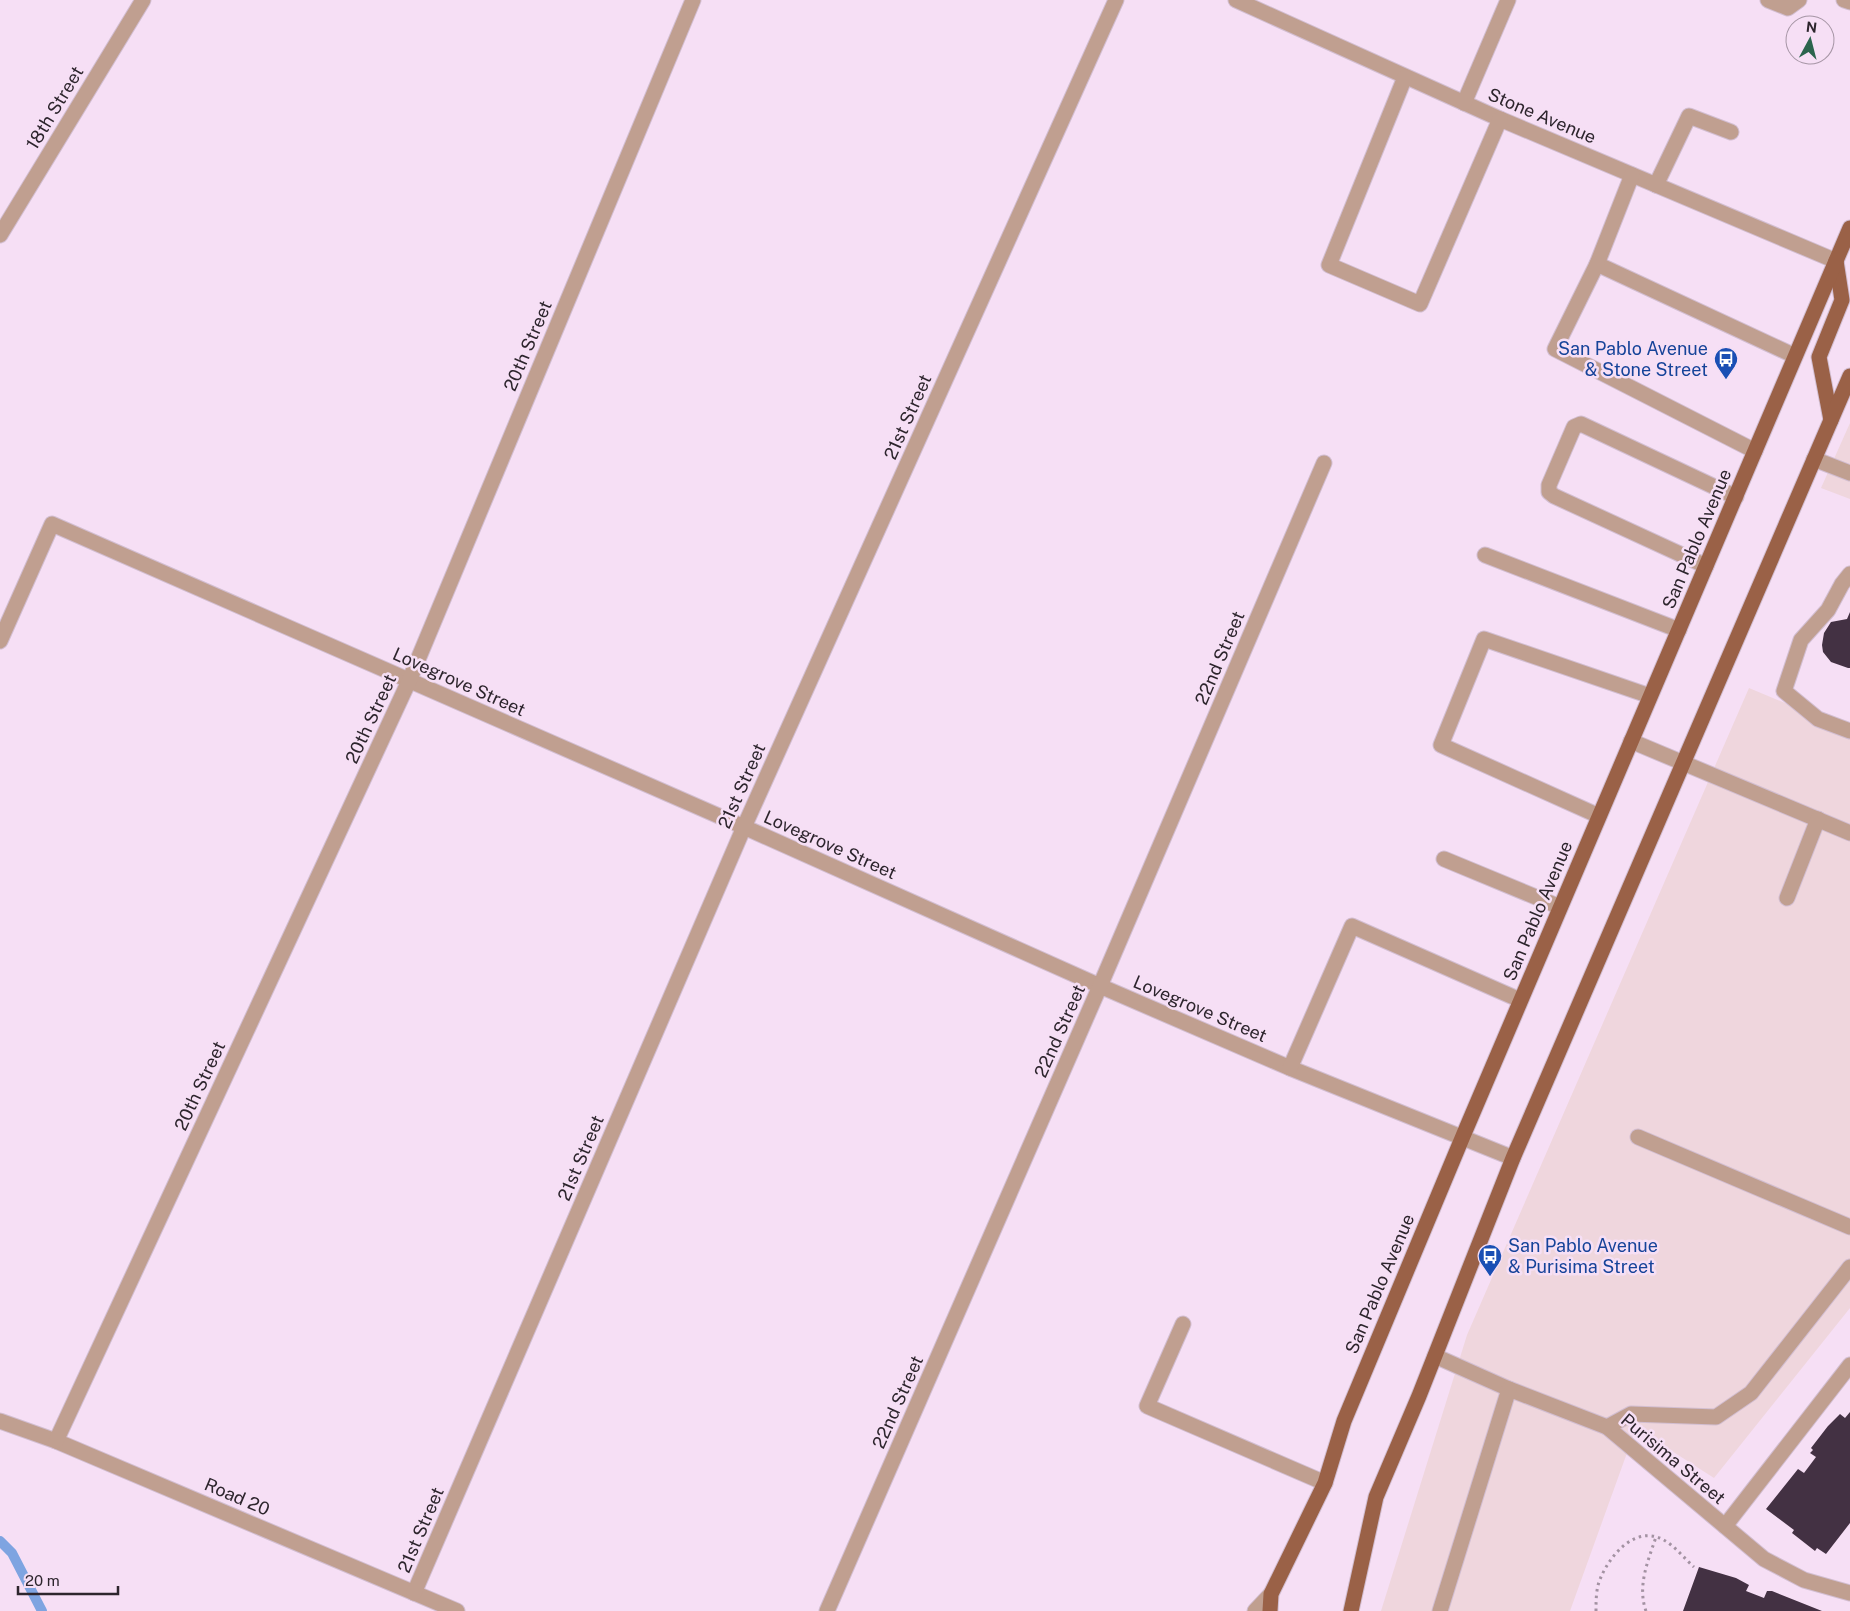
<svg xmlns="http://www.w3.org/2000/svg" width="1850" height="1611" viewBox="0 0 1850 1611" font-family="'Public Sans',sans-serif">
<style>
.commercial{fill:#efd6dd}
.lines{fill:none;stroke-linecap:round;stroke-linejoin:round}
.stream{stroke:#7ea4e1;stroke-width:10}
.building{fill:#433143}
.minor-casing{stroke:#d2bed1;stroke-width:17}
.major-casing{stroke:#d2bed1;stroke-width:17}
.path{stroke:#a392a2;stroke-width:3;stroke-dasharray:2.5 4;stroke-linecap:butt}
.minor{stroke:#c09f90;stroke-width:15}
.major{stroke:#9a6147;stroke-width:15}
.labels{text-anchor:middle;stroke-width:5;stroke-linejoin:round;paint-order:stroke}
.street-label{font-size:18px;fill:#2d252d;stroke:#f6dff5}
.transit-label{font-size:18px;fill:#164399;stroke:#f6dff5;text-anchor:end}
</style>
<rect width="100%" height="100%" fill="#f6dff5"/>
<g class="commercial">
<polygon points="1850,423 1850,499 1821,488"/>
<polygon points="1749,688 1850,730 1850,1308 1714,1478 1636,1428 1570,1611 1381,1611 1467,1335"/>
</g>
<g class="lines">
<polyline class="stream" points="0,1541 12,1553 42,1611"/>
</g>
<g class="building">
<polygon points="1850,612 1850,668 1848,668 1831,662 1823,652 1822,645 1824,633 1831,622 1847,619"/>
<polygon points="1850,1412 1850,1523 1826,1554 1817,1548 1815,1551 1792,1533 1794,1530 1766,1509 1798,1469 1804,1473 1816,1457 1810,1453 1813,1450 1811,1448 1828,1426 1840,1414 1845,1418"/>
<polygon points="1699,1567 1736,1578 1749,1585 1746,1591 1764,1598 1767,1591 1772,1591 1822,1611 1683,1611"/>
</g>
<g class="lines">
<g class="minor-casing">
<g id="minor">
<polyline points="1236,0 1500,119 1836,261"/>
<polyline points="1768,0 1788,8 1799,0"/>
<polyline points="1844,0 1850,2"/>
<polyline points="1405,77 1329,265 1420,304 1500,119"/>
<polyline points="1464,103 1508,0"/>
<polyline points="1632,175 1597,264 1795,356"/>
<polyline points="1656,185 1689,116 1731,132"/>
<polyline points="0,235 143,0"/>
<polyline points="1597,264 1555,349 1755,451"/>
<polyline points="1814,459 1850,473"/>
<polyline points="1485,555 1679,630"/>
<polyline points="1706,566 1554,496 1549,492 1549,485 1574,427 1581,424 1736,497"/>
<polyline points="1850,574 1842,584 1828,610 1801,640 1784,691 1818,719 1850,731"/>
<polyline points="0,641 52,524 744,827 1100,986 1290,1068 1513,1158"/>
<polyline points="1631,741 1850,833"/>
<polyline points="1599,816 1441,745 1484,639 1650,696"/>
<polyline points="1444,859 1560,907"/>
<polyline points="1787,898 1818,819"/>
<polyline points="1290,1068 1352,926 1520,1000"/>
<polyline points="1638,1137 1850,1227"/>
<polyline points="1183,1324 1147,1406 1325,1483"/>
<polyline points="1435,1356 1509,1389 1607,1427 1764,1559 1804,1580 1850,1593"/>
<polyline points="0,1421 56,1441 457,1611"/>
<polyline points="1607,1427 1631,1414 1716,1417 1751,1393 1850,1267"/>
<polyline points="56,1441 409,681 693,0"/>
<polyline points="1725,1526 1850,1365"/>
<polyline points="414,1593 744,827 1116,0"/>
<polyline points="827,1611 1100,986 1324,463"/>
<polyline points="1255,1611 1271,1594"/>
<polyline points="1440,1611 1509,1389"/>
</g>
</g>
<g class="major-casing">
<g id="major">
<polyline points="1831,420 1819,357 1842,300 1836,261"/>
<polyline points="1270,1611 1271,1594 1325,1483 1344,1421 1463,1136 1850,228"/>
<polyline points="1351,1611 1376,1497 1419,1396 1513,1158 1850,376"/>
</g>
</g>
<g class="path">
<path d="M1596,1611C1596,1600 1596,1587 1601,1577C1611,1554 1635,1526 1662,1539C1674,1545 1685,1559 1694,1567"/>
<path d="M1646,1611C1637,1586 1648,1561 1656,1537"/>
</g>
<use href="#minor" class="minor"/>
<use href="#major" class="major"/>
</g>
<defs>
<g id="bus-pin" transform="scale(1.25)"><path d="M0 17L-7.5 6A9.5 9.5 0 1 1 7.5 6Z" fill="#1a4fb4" stroke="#f6dff5"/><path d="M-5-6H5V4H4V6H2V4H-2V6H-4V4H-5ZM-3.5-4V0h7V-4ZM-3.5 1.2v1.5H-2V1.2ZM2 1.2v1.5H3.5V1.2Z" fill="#fff"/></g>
</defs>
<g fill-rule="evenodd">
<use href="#bus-pin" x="1726" y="359"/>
<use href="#bus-pin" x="1490" y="1256"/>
</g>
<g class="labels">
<g class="street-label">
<text transform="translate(55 108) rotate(-59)" y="6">18th Street</text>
<text transform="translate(1542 116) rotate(23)" y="6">Stone Avenue</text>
<text transform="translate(528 346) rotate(-67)" y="6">20th Street</text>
<text transform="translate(908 417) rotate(-66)" y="6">21st Street</text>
<text transform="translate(1697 539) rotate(-67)" y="6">San Pablo Avenue</text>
<text transform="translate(1220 658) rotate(-67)" y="6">22nd Street</text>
<text transform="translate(459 682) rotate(24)" y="6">Lovegrove Street</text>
<text transform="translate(371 719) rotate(-65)" y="6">20th Street</text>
<text transform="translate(742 786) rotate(-66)" y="6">21st Street</text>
<text transform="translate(830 845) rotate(24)" y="6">Lovegrove Street</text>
<text transform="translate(1538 911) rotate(-67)" y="6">San Pablo Avenue</text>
<text transform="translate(1200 1009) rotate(23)" y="6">Lovegrove Street</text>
<text transform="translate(1060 1031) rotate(-66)" y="6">22nd Street</text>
<text transform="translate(200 1086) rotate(-65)" y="6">20th Street</text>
<text transform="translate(581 1158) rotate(-67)" y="6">21st Street</text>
<text transform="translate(1380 1284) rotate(-67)" y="6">San Pablo Avenue</text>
<text transform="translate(898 1402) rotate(-66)" y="6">22nd Street</text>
<text transform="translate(1673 1459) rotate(40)" y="6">Purisima Street</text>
<text transform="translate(237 1497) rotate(23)" y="6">Road 20</text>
<text transform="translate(421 1530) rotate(-67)" y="6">21st Street</text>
</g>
<g class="transit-label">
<text x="1708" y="355">San Pablo Avenue<tspan x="1708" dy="21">&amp; Stone Street</tspan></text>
<text x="1508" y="1252" text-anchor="start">San Pablo Avenue<tspan x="1508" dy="21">&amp; Purisima Street</tspan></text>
</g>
</g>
<g transform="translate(1810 40) rotate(7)"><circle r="24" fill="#f6dff5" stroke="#a695a5"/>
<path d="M0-4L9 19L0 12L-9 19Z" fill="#2b644d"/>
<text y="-8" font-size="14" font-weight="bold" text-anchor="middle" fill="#2d252d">N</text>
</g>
<path d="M18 1586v8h100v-8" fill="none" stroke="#2d252d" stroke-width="2.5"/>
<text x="25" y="1586" font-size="15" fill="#2d252d" stroke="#f6dff5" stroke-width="4" paint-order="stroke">20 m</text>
</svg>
